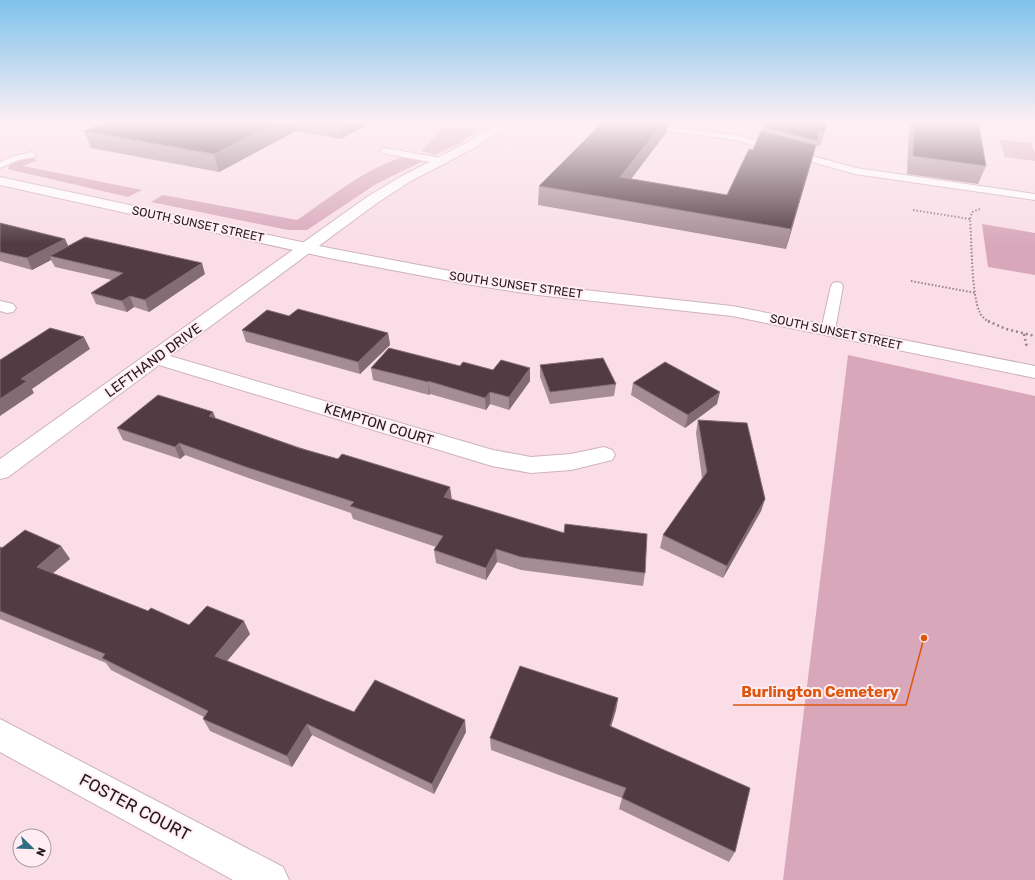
<svg xmlns="http://www.w3.org/2000/svg" width="1035" height="880" viewBox="0 0 1035 880" font-family="Rubik,sans-serif">
<style>
.green{fill:#d8a8ba}
.lines{fill:none;stroke-linecap:round;stroke-linejoin:round}
.lane-casing{stroke:#ceb3bc;stroke-width:2}
.street-casing{stroke:#ceb3bc;stroke-width:2}
.secondary-casing{stroke:#ceb3bc;stroke-width:2}
.path-far1{stroke:#968288;stroke-width:2;stroke-dasharray:1.5 2;stroke-linecap:butt}
.path{stroke:#968288;stroke-width:2.5;stroke-dasharray:2 3;stroke-linecap:butt}
.lane{fill:#fff;fill-rule:evenodd}
.street{fill:#fff;fill-rule:evenodd}
.secondary{fill:#fff;fill-rule:evenodd}
.wall{fill:#a68c95}
.shaded-wall{fill:#846c74}
.building{fill:#523b43;stroke:#846c74}
.labels{text-anchor:middle;stroke-width:4;stroke-linejoin:round;paint-order:stroke}
.far-street-label{font-size:12px;fill:#251b1e;stroke:#ffedf3}
.street-label{font-size:14px;fill:#251b1e;stroke:#ffedf3}
.near-street-label{font-size:17px;fill:#251b1e;stroke:#ffedf3}
.leader{fill:none;stroke:#de560d;stroke-width:1.5}
.callout-dot{fill:#de560d;stroke:#ffedf3;stroke-width:1.5}
.callout-label{font-size:15px;text-anchor:middle;font-weight:bold;fill:#de560d;stroke:#ffedf3;stroke-width:4;stroke-linejoin:round;paint-order:stroke}
</style>
<rect width="100%" height="100%" fill="#fadde7"/>
<g class="green">
<polygon points="454,121 491,121 460,143 435,155 421,151 441,130"/>
<polygon points="1000,140 1031,143 1035,153 1035,161 1005,157"/>
<path d="M404,157L423,161L376,184L307,230H288L151,202L163,195L297,220C328,199 369,166 404,157Z"/>
<polygon points="31,158 38,160 23,166 142,190 128,197 8,169 10,163"/>
<polygon points="982,224 1035,233 1035,275 988,267"/>
<polygon points="848,355 1035,396 1035,880 783,880"/>
</g>
<g class="lines">
<g class="lane-casing">
<g id="lane">
<polygon points="601,121 620,121 736,135 856,168 1035,194 1035,200 855,174 735,140 605,123"/>
<polygon points="385,148 441,158 446,161 441,164 382,153 381,151 382,149"/>
<polygon points="32,152 36,155 35,157 19,160 0,168 0,162 14,156"/>
<polygon points="837,282 841,283 843,286 835,330 833,333 823,333 821,330 831,286 833,283"/>
</g>
</g>
<g class="street-casing">
<g id="street">
<polygon points="499,121 512,121 499,132 476,147 411,181 377,203 170,356 493,450 531,457 571,454 604,447 612,450 615,455 612,460 571,470 531,473 492,466 159,365 8,477 0,479 0,459 367,197 402,176 468,142"/>
<polygon points="0,301 13,304 16,308 13,312 7,313 0,311"/>
<polygon points="0,719 283,867 289,880 233,880 0,752"/>
</g>
</g>
<g class="secondary-casing">
<polygon id="secondary" points="0,177 329,248 466,274 538,285 732,306 1035,366 1035,378 732,316 538,295 466,284 329,258 0,185"/>
</g>
<g class="path-far1">
<path d="M980,209L972,212L970,219C972,243 971,294 980,313C982,317 986,320 989,322"/>
<polyline points="913,210 970,219"/>
<polyline points="911,281 976,293"/>
</g>
<g class="path">
<polyline points="988,321 1006,329 1035,336"/>
<polyline points="1024,334 1027,348"/>
</g>
<use href="#lane" class="lane"/>
<use href="#street" class="street"/>
<use href="#secondary" class="secondary"/>
</g>
<g class="wall">
<polygon points="111,121 373,121 341,139 296,131 219,172 91,148 84,131"/>
<polygon points="604,121 676,121 672,126 667,125 666,133 631,179 727,195 753,150 762,131 763,127 828,121 820,146 816,146 786,249 538,205 539,186"/>
<polygon points="909,121 978,121 986,166 978,184 907,174"/>
<polygon points="0,223 65,239 68,246 205,274 149,312 134,307 127,312 96,304 91,293 112,280 55,267 51,260 32,270 0,261"/>
<polygon points="289,316 388,333 390,345 360,374 246,342 242,330"/>
<polygon points="540,365 616,384 614,396 550,404 540,377"/>
<polygon points="460,366 530,381 509,410 490,404 486,410 430,394 429,395 373,380 371,368"/>
<polygon points="633,383 717,404 685,428 631,395"/>
<polygon points="213,412 216,419 452,499 645,573 643,586 521,570 497,562 486,580 436,563 434,550 436,547 353,519 351,513 254,480 185,455 180,459 123,440 117,428"/>
<polygon points="698,420 765,499 761,511 723,578 660,548 663,535 702,478 696,433"/>
<polygon points="61,546 70,559 53,573 148,611 189,625 250,634 227,661 354,712 466,732 434,794 312,735 292,767 210,731 203,719 204,717 111,670 106,663 0,619 0,547 2,548"/>
<polygon points="618,698 616,710 611,726 735,852 729,862 619,809 622,798 491,750 490,738"/>
</g>
<g class="shaded-wall">
<polygon points="281,121 294,121 296,131 219,172 214,154"/>
<polygon points="341,121 373,121 341,139 339,122"/>
<polygon points="665,121 668,121 666,133 618,196 620,177"/>
<polygon points="672,121 676,121 672,126"/>
<polygon points="816,145 811,163 786,249 791,229"/>
<polygon points="65,239 70,250 50,256 51,260 32,270 27,258"/>
<polygon points="202,263 205,274 149,312 145,300"/>
<polygon points="130,296 134,307 127,312 122,301"/>
<polygon points="388,333 390,345 360,374 358,362"/>
<polygon points="84,337 90,349 32,389 34,393 0,416 0,399 21,379"/>
<polygon points="530,368 530,381 509,410 509,397"/>
<polygon points="428,381 430,394 429,395 428,382"/>
<polygon points="490,392 490,404 486,410 485,398"/>
<polygon points="720,392 717,404 685,428 688,415"/>
<polygon points="213,412 218,425 209,416"/>
<polygon points="179,443 185,455 180,459 175,447"/>
<polygon points="450,487 452,500 444,497"/>
<polygon points="765,499 761,511 723,578 727,566"/>
<polygon points="61,546 70,559 46,579 37,567"/>
<polygon points="496,549 497,562 486,580 486,568"/>
<polygon points="244,621 250,634 221,668 215,656"/>
<polygon points="618,698 616,710 608,737 610,726"/>
<polygon points="465,720 466,732 434,794 432,784"/>
<polygon points="307,724 312,735 292,767 287,756"/>
</g>
<g class="building">
<polygon points="111,121 281,121 214,154 84,131"/>
<polygon points="329,121 341,121 339,122"/>
<polygon points="604,121 665,121 620,177 727,195 749,149 753,150 761,131 816,145 791,229 539,186"/>
<polygon points="766,121 828,121 824,133 819,132 817,141 763,127"/>
<polygon points="914,121 978,121 986,166 913,156"/>
<polygon points="0,223 65,239 27,258 0,252"/>
<polygon points="85,237 202,263 145,300 130,296 122,301 91,293 123,273 50,256"/>
<polygon points="298,309 388,333 358,362 242,330 267,310 289,316"/>
<polygon points="50,328 84,337 21,379 27,381 0,399 0,360"/>
<polygon points="389,348 460,366 463,362 493,370 501,360 530,368 509,397 490,392 485,398 428,381 428,382 371,368"/>
<polygon points="603,358 616,384 550,392 540,365"/>
<polygon points="665,362 720,392 688,415 633,383"/>
<polygon points="158,395 213,412 209,416 299,448 338,459 342,454 450,487 444,497 564,533 565,524 647,534 645,573 521,557 496,549 486,568 434,550 443,536 350,506 354,502 249,468 179,443 175,447 117,428"/>
<polygon points="698,420 747,423 765,499 727,566 663,535 707,472"/>
<polygon points="25,530 61,546 37,567 148,611 151,608 189,625 207,606 244,621 215,656 354,712 375,680 465,720 432,784 307,724 287,756 203,719 208,711 102,658 105,654 0,611 0,547 2,548"/>
<polygon points="520,666 618,698 610,726 750,788 735,852 622,798 626,788 490,738"/>
</g>
<linearGradient id="sky" x2="0" y2="1"><stop stop-color="#7ec2ec"/><stop offset="0.5" stop-color="#fdf0f4"/><stop offset="1" stop-color="#fdf0f4" stop-opacity="0"/></linearGradient>
<rect width="1035" height="244" fill="url(#sky)"/>
<g class="labels">
<g class="far-street-label">
<text transform="translate(198 224) rotate(12)" y="4">SOUTH SUNSET STREET</text>
<text transform="translate(516 285) rotate(8)" y="4">SOUTH SUNSET STREET</text>
<text transform="translate(836 332) rotate(12)" y="4">SOUTH SUNSET STREET</text>
</g>
<g class="street-label">
<text transform="translate(153 360) rotate(-36)" y="5">LEFTHAND DRIVE</text>
<text transform="translate(379 424) rotate(17)" y="5">KEMPTON COURT</text>
</g>
<g class="near-street-label">
<text transform="translate(135 807) rotate(28)" y="6">FOSTER COURT</text>
</g>
</g>
<path class="leader" d="M924 638L906 705H733"/>
<circle class="callout-dot" cx="924" cy="638" r="4"/>
<g class="callout-label">
<text x="820" y="697">Burlington Cemetery</text>
</g>
<g transform="translate(32 848) rotate(113)"><circle r="19" fill="#ffedf3" stroke="#a8999e"/>
<path d="M0-3L7 15L0 10L-7 15Z" fill="#2c6d81"/>
<text y="-6" font-size="11" font-weight="bold" text-anchor="middle" fill="#251b1e">N</text>
</g>
</svg>
